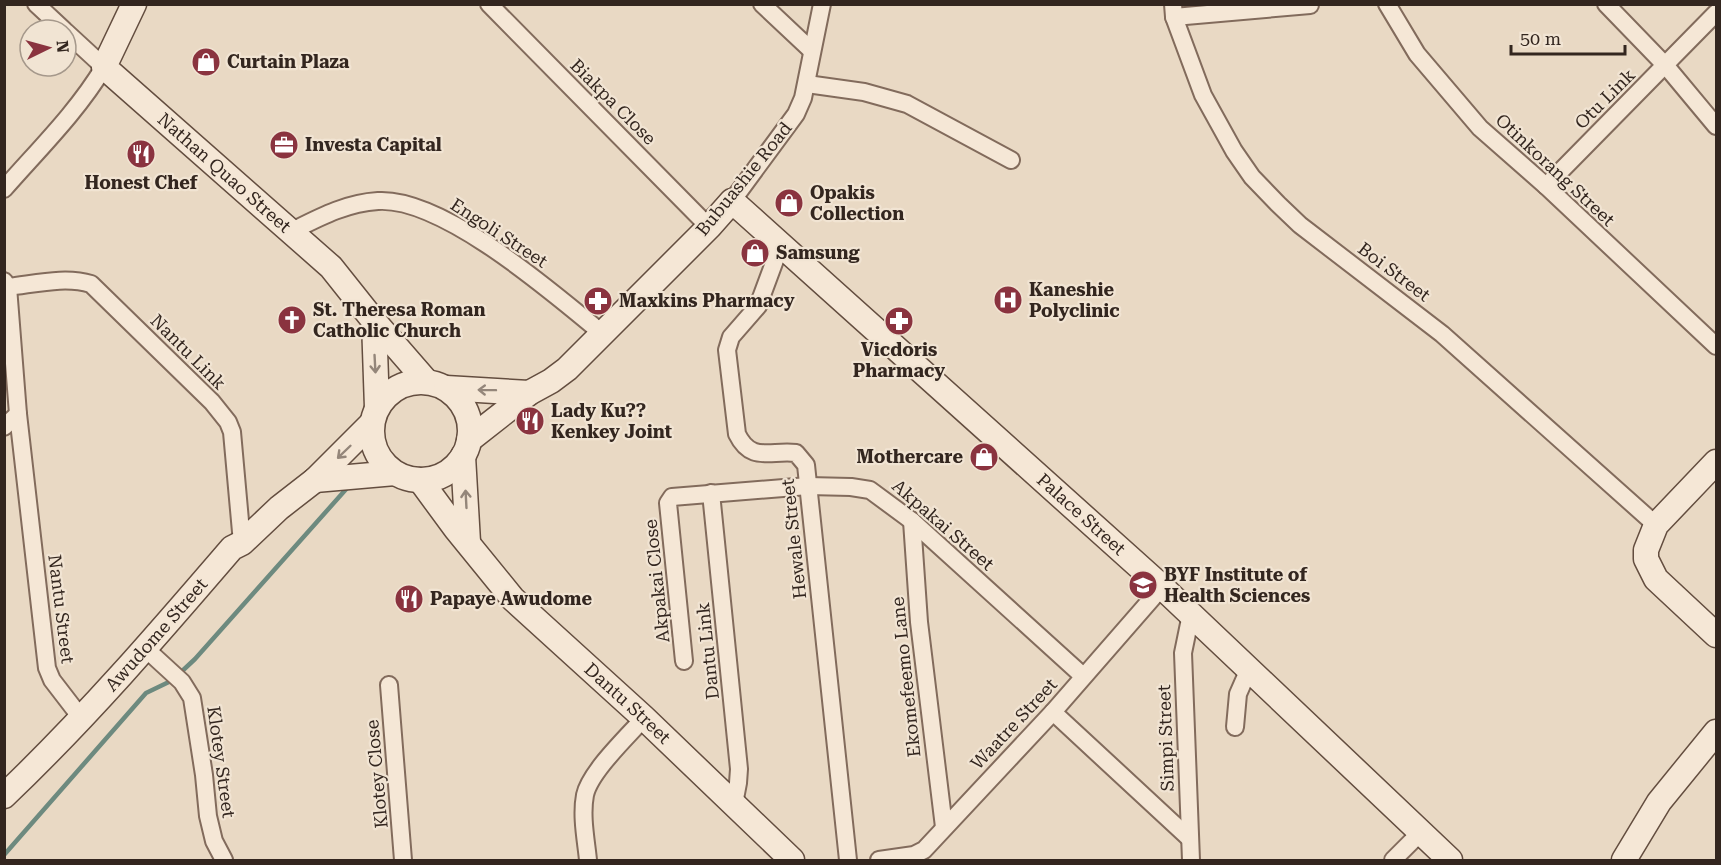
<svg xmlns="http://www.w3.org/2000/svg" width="1721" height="865" viewBox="0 0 1721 865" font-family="'Roboto Serif',serif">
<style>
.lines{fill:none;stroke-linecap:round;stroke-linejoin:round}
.stream{stroke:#6d8a7f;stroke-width:4.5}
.street-casing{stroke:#826b5c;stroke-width:20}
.secondary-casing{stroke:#634d3f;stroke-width:27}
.street{stroke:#f5e7d6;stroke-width:16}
.secondary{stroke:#f5e7d6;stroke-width:24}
.oneway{stroke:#94867a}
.labels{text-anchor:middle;stroke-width:4.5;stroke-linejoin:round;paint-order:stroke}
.poi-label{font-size:18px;font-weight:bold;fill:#33261f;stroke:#f1e4d3;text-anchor:start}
.street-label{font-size:18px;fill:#33261f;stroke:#f1e4d3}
</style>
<rect width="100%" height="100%" fill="#e9d9c4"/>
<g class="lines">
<g class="stream">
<polyline points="179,674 195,659 348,487"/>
<polyline points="4,855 146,693 173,680"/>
</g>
<g class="street-casing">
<g id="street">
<polyline points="36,4 64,30"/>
<polyline points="489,4 709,227"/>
<polyline points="762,4 812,51"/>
<polyline points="1173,4 1174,17 1203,95 1234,151 1252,177 1278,204 1300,225 1442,334 1656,525"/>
<polyline points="1387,4 1417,54 1480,128 1546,186 1716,346"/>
<polyline points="1606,4 1666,66 1716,126"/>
<polyline points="1174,17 1310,5"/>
<polyline points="807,84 864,92 907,104 1011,160"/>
<polyline points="1546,186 1716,13"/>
<path d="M4,189C39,149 77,112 104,67L66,32"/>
<polyline points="732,201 796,114 803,98 822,4"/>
<path d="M292,231C320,217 346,203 378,201C443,197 553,293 603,334"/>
<path d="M781,244L758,306L731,337L727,350L737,434C751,463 770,450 796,453L806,465L848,860"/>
<polyline points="4,281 8,287 18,414 47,668 52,680 82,719"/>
<path d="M8,287C35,284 65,276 91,284L212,402L228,422L232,432L242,543"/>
<polyline points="4,427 18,414"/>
<polyline points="711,493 739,769 738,783 734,804"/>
<polyline points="912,521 919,622 944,827"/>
<polyline points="1191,614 1183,653 1191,860"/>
<polyline points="146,649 182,682 192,698 204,775 208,816 214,841 224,860"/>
<polyline points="684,661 668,503 672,497 808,486 851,487 870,490 912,521 1083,676"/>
<polyline points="389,685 403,860"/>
<polyline points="1053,712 1189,838"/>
<polyline points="1235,727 1238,694 1249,669"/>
<path d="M588,860C586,840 581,816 585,795C590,772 627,737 644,718"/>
<polyline points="879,860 914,855 924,850 1053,712 1162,587"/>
<polyline points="1393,860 1420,833"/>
</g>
</g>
<g class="secondary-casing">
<g id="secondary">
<path id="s1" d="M134,4L104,67L331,267L374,321L427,382"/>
<polyline points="374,321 377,408"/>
<circle cx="421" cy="431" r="49"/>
<polyline points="446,388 529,393"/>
<path id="s2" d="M469,440L529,393L551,381L567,369L709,227L732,201L1162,587L1450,860"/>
<polyline points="463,456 468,542"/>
<polyline points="1716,462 1656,525 1646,550 1646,559 1656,579 1716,635"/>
<polyline points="315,480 395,473"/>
<path id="s3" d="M420,480L456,529L513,599L644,718L792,860"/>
<path id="s4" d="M4,796C86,718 159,633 232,548L242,543L279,508L315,480L372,423"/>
<polyline points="1624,860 1659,802 1716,732"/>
</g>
</g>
<use href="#street" class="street"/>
<use href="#secondary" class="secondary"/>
</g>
<defs><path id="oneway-shaft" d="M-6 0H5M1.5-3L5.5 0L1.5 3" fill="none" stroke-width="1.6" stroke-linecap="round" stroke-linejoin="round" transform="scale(1.5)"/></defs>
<g class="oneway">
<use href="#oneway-shaft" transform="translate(375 364) rotate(87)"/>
<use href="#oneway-shaft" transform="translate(487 390) rotate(-179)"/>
<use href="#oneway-shaft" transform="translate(344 452) rotate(136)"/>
<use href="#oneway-shaft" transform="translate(466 499) rotate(-93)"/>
</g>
<defs>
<g id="shop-disc" transform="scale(1.5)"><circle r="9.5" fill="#8a333f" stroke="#f1e4d3"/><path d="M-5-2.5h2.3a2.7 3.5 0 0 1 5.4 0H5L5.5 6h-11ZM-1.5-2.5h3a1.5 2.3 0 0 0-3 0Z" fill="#fff"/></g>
<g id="office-disc" transform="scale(1.5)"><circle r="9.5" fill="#8a333f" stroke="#f1e4d3"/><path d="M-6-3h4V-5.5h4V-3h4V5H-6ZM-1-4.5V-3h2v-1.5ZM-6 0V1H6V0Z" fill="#fff"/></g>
<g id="restaurant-disc" transform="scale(1.5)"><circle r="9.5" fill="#8a333f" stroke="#f1e4d3"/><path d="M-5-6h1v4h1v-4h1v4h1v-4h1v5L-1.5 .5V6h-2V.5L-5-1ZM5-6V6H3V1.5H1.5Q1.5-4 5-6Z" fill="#fff"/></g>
<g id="hospital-disc" transform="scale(1.5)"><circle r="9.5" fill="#8a333f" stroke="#f1e4d3"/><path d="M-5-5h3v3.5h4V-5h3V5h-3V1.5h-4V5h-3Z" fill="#fff"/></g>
<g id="pharmacy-disc" transform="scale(1.5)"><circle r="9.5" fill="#8a333f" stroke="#f1e4d3"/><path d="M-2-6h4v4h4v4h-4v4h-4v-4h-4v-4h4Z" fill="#fff"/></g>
<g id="church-disc" transform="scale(1.5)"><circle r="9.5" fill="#8a333f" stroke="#f1e4d3"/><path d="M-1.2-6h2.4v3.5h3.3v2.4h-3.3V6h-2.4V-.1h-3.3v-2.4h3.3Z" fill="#fff"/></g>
<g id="school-disc" transform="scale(1.5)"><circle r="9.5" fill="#8a333f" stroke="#f1e4d3"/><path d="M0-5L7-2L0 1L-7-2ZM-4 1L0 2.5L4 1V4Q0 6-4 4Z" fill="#fff"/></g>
</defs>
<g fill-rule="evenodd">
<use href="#shop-disc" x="206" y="62"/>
<use href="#office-disc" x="284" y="145"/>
<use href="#restaurant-disc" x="141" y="154"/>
<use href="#shop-disc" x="789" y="203"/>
<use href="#shop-disc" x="755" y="253"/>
<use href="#hospital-disc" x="1008" y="300"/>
<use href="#pharmacy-disc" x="598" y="301"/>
<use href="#church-disc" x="292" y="320"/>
<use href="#pharmacy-disc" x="899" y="321"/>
<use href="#restaurant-disc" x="530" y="421"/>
<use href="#shop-disc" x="984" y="457"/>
<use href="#school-disc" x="1143" y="585"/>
<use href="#restaurant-disc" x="409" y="599"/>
</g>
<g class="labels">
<g class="poi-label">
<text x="227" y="68">Curtain Plaza</text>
<text x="305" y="151">Investa Capital</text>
<text x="141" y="189" text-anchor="middle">Honest Chef</text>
<text x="810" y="199">Opakis<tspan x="810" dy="21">Collection</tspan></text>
<text x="776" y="259">Samsung</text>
<text x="1029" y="296">Kaneshie<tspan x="1029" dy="21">Polyclinic</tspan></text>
<text x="619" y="307">Maxkins Pharmacy</text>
<text x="313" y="316">St. Theresa Roman<tspan x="313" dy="21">Catholic Church</tspan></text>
<text x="899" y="356" text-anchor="middle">Vicdoris<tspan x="899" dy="21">Pharmacy</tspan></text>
<text x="551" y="417">Lady Ku??<tspan x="551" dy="21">Kenkey Joint</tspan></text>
<text x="963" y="463" text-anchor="end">Mothercare</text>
<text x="1164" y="581">BYF Institute of<tspan x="1164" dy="21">Health Sciences</tspan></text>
<text x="430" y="605">Papaye Awudome</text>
</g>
<g class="street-label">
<text transform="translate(1605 99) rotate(-45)" y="6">Otu Link</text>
<text transform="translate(613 102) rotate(45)" y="6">Biakpa Close</text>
<text transform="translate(1555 170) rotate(43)" y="6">Otinkorang Street</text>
<text dy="6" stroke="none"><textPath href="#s1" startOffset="230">Nathan Quao Street</textPath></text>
<text transform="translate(744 179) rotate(-51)" y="6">Bubuashie Road</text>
<text transform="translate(499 233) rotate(33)" y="6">Engoli Street</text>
<text transform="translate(1394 272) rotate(37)" y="6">Boi Street</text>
<text transform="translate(188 352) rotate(45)" y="6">Nantu Link</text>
<text dy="6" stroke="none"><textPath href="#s2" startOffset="826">Palace Street</textPath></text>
<text transform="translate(943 525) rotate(41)" y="6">Akpakai Street</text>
<text transform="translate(794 539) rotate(-96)" y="6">Hewale Street</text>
<text transform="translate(657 581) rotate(-96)" y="6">Akpakai Close</text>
<text transform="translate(61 609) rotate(83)" y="6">Nantu Street</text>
<text dy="6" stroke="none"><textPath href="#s4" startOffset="222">Awudome Street</textPath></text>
<text transform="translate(708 651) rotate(-96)" y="6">Dantu Link</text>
<text transform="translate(906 677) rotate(-96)" y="6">Ekomefeemo Lane</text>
<text dy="6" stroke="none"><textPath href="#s3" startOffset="306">Dantu Street</textPath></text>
<text transform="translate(1014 724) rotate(-47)" y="6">Waatre Street</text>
<text transform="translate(1166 738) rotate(-92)" y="6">Simpi Street</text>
<text transform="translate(221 762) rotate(82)" y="6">Klotey Street</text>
<text transform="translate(377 774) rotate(-95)" y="6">Klotey Close</text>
</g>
</g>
<rect width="1721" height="865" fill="none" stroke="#33261f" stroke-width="12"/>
<g transform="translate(48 48) rotate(85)"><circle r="28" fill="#f1e4d3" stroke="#a5988b" stroke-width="1.5"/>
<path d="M0-4.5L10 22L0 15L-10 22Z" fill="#8a333f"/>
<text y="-9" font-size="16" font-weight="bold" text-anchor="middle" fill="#33261f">N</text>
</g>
<path d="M1511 45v9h114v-9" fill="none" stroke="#33261f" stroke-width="3"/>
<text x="1520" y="45" font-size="18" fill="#33261f" stroke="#f1e4d3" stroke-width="4.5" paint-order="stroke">50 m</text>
</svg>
